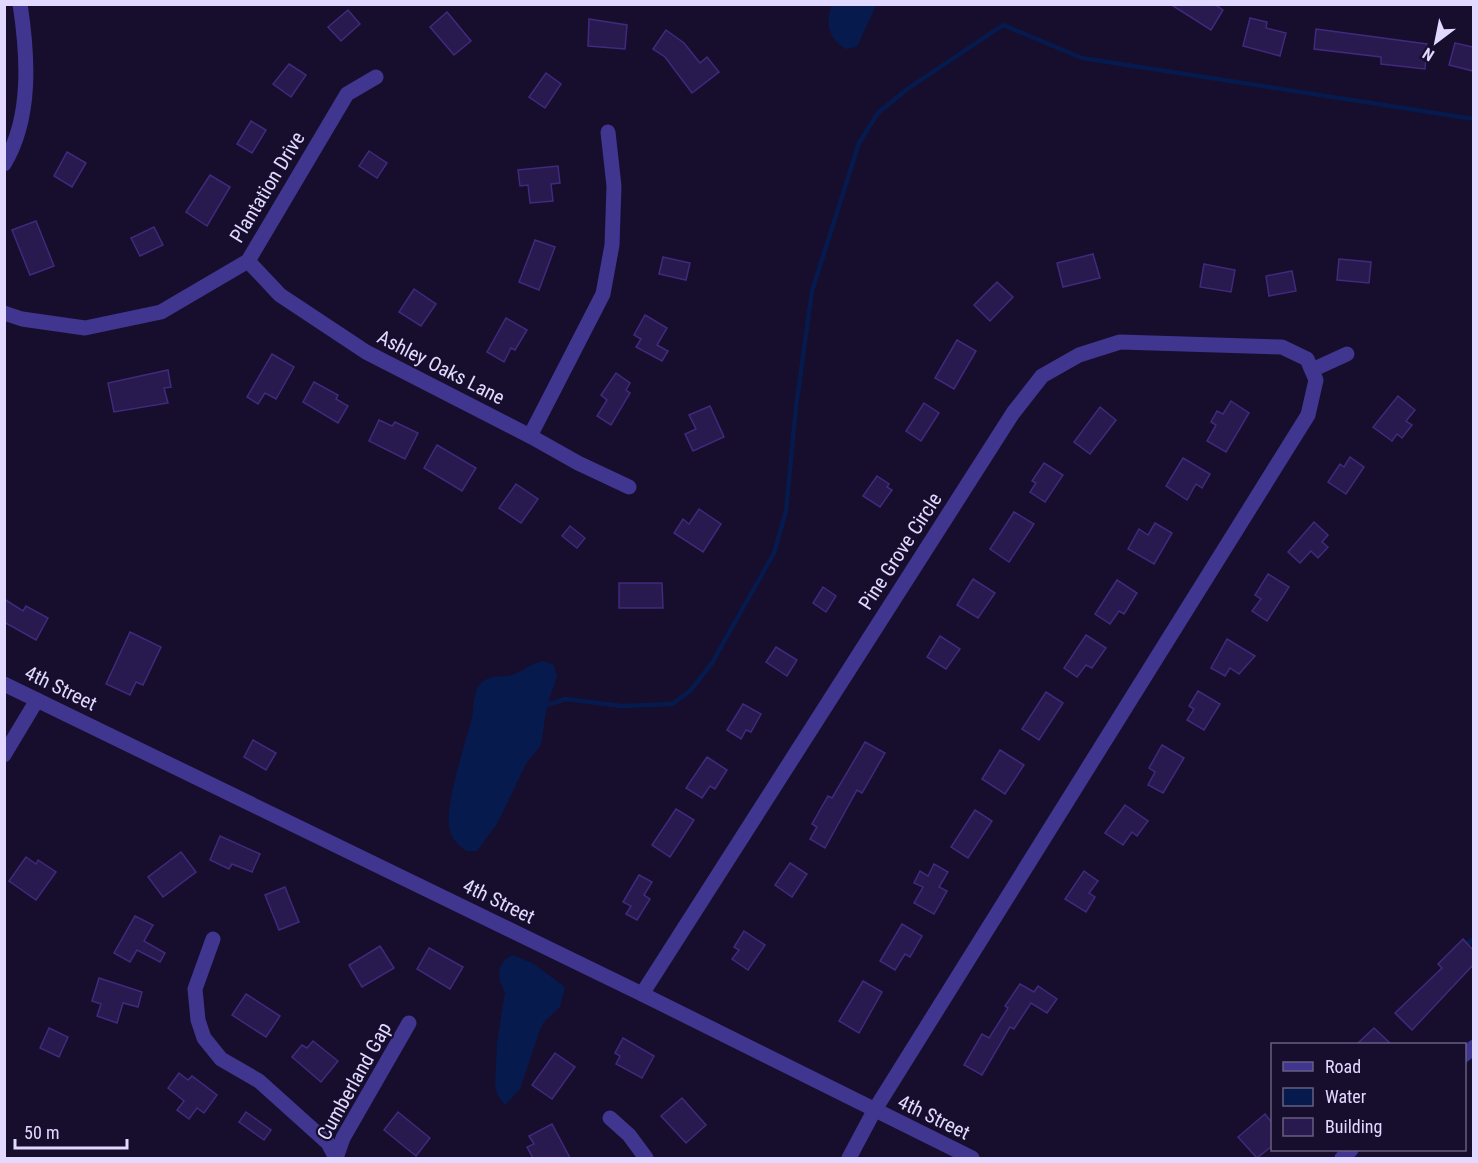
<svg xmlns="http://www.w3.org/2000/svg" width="1478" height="1163" viewBox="0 0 1478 1163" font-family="'Roboto Condensed',sans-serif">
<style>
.water{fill:#061a4e}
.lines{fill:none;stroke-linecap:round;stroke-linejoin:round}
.stream{stroke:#061a4e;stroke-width:4.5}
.building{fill:#28194f;stroke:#41297d;stroke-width:1.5}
.minor{stroke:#40358f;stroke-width:15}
.labels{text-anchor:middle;stroke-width:4.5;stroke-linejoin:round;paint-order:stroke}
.street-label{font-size:20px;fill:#e1d9ff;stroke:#160e2c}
</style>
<rect width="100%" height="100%" fill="#160e2c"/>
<g class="water">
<path d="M832,4L876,5L857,47L846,49C828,38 825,24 832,4Z"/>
<path d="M544,661L554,665L557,677L547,705L541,745L526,764L497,824L477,851H466C457,844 450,837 449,825C446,801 465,744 472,718C474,706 473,692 481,683C492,673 504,679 515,674C526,669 531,663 544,661Z"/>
<polygon points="513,955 534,964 565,987 560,1007 544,1022 539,1032 520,1089 505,1105 498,1096 495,1085 497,1043 505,992 500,982 499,970 504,960"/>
</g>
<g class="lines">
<g class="stream">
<polyline points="547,705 566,699 622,706 672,704 690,691 712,663 774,553 786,511 796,407 812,291 859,143 878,113 906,90 1003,25 1082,58 1474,119"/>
<polyline points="1464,947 1474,938"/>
</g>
</g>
<g class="building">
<polygon points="1170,4 1214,4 1223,10 1211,30"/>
<polygon points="348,10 360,24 341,41 328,27"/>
<polygon points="447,12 471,41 454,55 430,27"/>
<polygon points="1250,18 1267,22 1266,28 1286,33 1280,56 1243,46"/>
<polygon points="589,19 627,25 625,49 588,46"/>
<polygon points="1316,29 1427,44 1425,69 1381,64 1381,57 1314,49"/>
<polygon points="666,30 684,43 700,63 707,57 719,72 692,93 665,57 653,49"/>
<polygon points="1455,43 1473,47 1473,71 1449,65"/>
<polygon points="289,64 306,75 291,97 273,84"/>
<polygon points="546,73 561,84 545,108 529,97"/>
<polygon points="251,121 266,130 252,153 237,144"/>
<polygon points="369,151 387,163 377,178 359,166"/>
<polygon points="67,152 86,163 72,187 54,176"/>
<polygon points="558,166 560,183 551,184 553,201 530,203 528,185 520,186 518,170"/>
<polygon points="210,175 230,187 207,226 186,212"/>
<polygon points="36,221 54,266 30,275 12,230"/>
<polygon points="154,227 163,245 140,256 131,238"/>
<polygon points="535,240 555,247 539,290 519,282"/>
<polygon points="1093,254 1100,278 1063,287 1057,263"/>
<polygon points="663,257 690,263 686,280 659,274"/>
<polygon points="1339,259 1371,262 1369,283 1337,280"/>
<polygon points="1204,264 1235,270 1231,292 1200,287"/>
<polygon points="1292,271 1296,291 1269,296 1266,276"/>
<polygon points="997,282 1013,297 990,321 974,305"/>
<polygon points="414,289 436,304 421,326 399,312"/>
<polygon points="645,315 667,328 657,345 668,351 662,361 636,347 641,339 634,335"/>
<polygon points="506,318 527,330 515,350 511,348 504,362 487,352"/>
<polygon points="957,340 976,351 954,389 935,378"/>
<polygon points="272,354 294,367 276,399 265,393 258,404 247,397"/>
<polygon points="168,370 171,387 164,388 168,403 114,412 108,383"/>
<polygon points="616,373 630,383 626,390 630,393 611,425 597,416 607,400 601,395"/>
<polygon points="314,382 338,395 336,399 348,406 338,423 303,402"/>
<polygon points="1398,396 1415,410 1406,421 1412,425 1402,438 1397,434 1392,441 1373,427"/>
<polygon points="1231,401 1249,413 1226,452 1207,441 1216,425 1211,422 1217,411 1223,414"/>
<polygon points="924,403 939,413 921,441 906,431"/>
<polygon points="710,406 724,437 693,451 685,434 696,429 689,415"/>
<polygon points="1100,407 1116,420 1090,454 1074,442"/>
<polygon points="379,420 392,426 395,422 418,433 405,459 369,441"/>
<polygon points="437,445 476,468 462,491 424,468"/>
<polygon points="1350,457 1364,467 1346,494 1328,482 1340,464 1344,467"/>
<polygon points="1183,458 1210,474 1202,488 1196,484 1187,500 1166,486"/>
<polygon points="1044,463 1063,475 1045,502 1030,492 1036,483 1032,481"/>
<polygon points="877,476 889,484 887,487 892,490 880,507 863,496"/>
<polygon points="516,484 538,499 521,523 499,508"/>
<polygon points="699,509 721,524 703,552 674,533 683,519 689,524"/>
<polygon points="1014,512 1034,524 1009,562 990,549"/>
<polygon points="1314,522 1328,535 1322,542 1328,547 1318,558 1311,551 1300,563 1288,552"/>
<polygon points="1155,523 1172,533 1154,564 1128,549 1139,529 1148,535"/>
<polygon points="570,526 585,538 577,548 562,536"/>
<polygon points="1268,574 1289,587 1267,621 1252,611 1261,599 1255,595"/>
<polygon points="973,579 995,593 978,618 957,605"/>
<polygon points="1117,580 1137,593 1124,614 1119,611 1110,624 1095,614"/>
<polygon points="619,583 662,583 663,608 619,608"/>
<polygon points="823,587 836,596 826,612 813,603"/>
<polygon points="4,599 23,611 26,606 48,618 36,640 4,622"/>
<polygon points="130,632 161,647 143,685 136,682 130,695 106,684"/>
<polygon points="1086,635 1106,648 1092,668 1086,665 1077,677 1064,668"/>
<polygon points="940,636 960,649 946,669 927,657"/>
<polygon points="1227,639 1255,656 1239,674 1230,668 1225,676 1211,668"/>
<polygon points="776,647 797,660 787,676 766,662"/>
<polygon points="1198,691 1220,704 1204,730 1187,720 1194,709 1189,706"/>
<polygon points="1046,692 1063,703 1039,740 1022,729"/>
<polygon points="743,704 761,714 751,732 746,730 741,739 727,730"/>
<polygon points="253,740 276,753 266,770 244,757"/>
<polygon points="865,742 885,753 862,793 857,790 825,848 810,839 817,827 812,824 828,796 832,798"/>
<polygon points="1162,745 1184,758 1163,793 1148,785 1155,772 1149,768"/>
<polygon points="1000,750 1024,765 1005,794 982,779"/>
<polygon points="707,757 727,770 715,789 710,786 702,798 686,788"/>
<polygon points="1125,805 1148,821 1137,836 1132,832 1123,845 1105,833"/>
<polygon points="676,809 694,820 670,857 652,845"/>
<polygon points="975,810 992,821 968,858 951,847"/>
<polygon points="220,836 260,854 252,872 232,864 229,869 210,860"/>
<polygon points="181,852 196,872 163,897 148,877"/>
<polygon points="26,857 36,864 38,860 56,872 36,900 9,881"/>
<polygon points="790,863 807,874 792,897 775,885"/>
<polygon points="934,864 948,872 939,887 947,891 934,914 914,903 923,887 914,883 920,871 928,876"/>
<polygon points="1084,871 1098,881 1089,893 1095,897 1086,912 1065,899"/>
<polygon points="639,875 652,882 644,895 650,899 637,920 626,914 631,906 623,902"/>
<polygon points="285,887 299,922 279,930 265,895"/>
<polygon points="135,916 153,925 144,941 165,953 160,962 137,950 130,962 114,953"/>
<polygon points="902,924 922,936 910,957 905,954 895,970 880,961"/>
<polygon points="744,931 765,945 748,970 732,959 739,950 734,947"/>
<polygon points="1463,939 1473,950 1473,965 1412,1030 1395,1013 1442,968 1438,964"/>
<polygon points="380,946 394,968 362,987 349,965"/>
<polygon points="429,948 463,967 450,989 417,969"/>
<polygon points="99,978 142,992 138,1007 123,1003 117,1023 97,1016 101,1004 92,1001"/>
<polygon points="863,981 882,992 859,1033 839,1021"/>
<polygon points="1020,984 1034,992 1038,986 1057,999 1047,1013 1031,1003 1014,1029 1010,1027 982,1075 964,1065 982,1034 989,1038 1008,1008 1005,1006"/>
<polygon points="246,994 280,1016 266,1037 232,1015"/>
<polygon points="49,1028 68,1037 59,1057 40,1048"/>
<polygon points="1374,1028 1391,1044 1357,1044"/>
<polygon points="623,1038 654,1056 642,1078 616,1064 620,1056 615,1053"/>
<polygon points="313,1041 338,1061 321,1082 292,1057 302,1045 307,1048"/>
<polygon points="555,1053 575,1067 552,1099 532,1085"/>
<polygon points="179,1073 188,1080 192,1076 217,1095 204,1113 197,1108 189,1119 177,1110 184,1101 168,1088"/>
<polygon points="682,1098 706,1125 686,1143 661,1116"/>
<polygon points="246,1112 271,1130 264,1140 239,1122"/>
<polygon points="398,1112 430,1138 416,1156 384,1130"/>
<polygon points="1265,1114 1272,1123 1272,1146 1257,1158 1238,1137"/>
<polygon points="552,1124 570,1158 533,1158 527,1147 534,1144 529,1136"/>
</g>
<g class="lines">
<g class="minor">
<path d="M4,164C32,118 28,56 20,4"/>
<polyline points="248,261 280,295 366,352 530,436 578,463 629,487"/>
<polyline points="4,313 22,319 85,328 161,312 248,261 347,94 376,77"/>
<polyline points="1312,370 1347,354"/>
<polyline points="530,436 603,294 612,245 614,186 608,132"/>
<polyline points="4,684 642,994 972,1158"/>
<polyline points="4,755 37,700"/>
<polyline points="213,939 195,989 198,1020 204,1038 221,1059 259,1081 328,1143 336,1158"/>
<polyline points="642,994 1013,413 1042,376 1079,355 1120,342 1282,347 1307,359 1316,380 1308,415 874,1111 849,1158"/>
<polyline points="1464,1055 1474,1047"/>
<polyline points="610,1118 629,1135 646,1158"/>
<polyline points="336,1158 343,1138 409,1023"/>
<polyline points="1342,1158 1351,1150"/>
</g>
</g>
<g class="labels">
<g class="street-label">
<text transform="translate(267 187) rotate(-59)" y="7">Plantation Drive</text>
<text transform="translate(441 367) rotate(27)" y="7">Ashley Oaks Lane</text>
<text transform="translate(900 551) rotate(-57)" y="7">Pine Grove Circle</text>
<text transform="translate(61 688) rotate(26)" y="7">4th Street</text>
<text transform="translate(499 901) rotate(26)" y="7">4th Street</text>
<text transform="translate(354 1081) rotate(-61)" y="7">Cumberland Gap</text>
<text transform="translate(934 1117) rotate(26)" y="7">4th Street</text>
</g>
</g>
<rect width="1478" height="1163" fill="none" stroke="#e1d9ff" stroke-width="12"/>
<rect x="1271" y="1043" width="195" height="108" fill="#160e2c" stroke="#675f80" stroke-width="1.5"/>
<rect x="1283" y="1062" width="30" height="9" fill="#40358f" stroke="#675f80" stroke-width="1.5"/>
<text x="1325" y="1073" font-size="18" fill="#e1d9ff">Road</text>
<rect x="1283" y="1088" width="30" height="18" fill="#061a4e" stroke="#675f80" stroke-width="1.5"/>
<text x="1325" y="1103" font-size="18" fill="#e1d9ff">Water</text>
<rect x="1283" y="1118" width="30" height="18" fill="#28194f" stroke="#675f80" stroke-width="1.5"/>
<text x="1325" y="1133" font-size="18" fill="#e1d9ff">Building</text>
<g transform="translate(1436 42) rotate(212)" stroke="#160e2c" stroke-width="4.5" paint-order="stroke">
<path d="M0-4.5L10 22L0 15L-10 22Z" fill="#e1d9ff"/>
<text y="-9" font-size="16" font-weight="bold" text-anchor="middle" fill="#e1d9ff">N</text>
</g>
<path d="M15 1139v9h112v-9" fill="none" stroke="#e1d9ff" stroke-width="3"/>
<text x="24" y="1139" font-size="18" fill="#e1d9ff" stroke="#160e2c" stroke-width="4.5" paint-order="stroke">50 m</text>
</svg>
